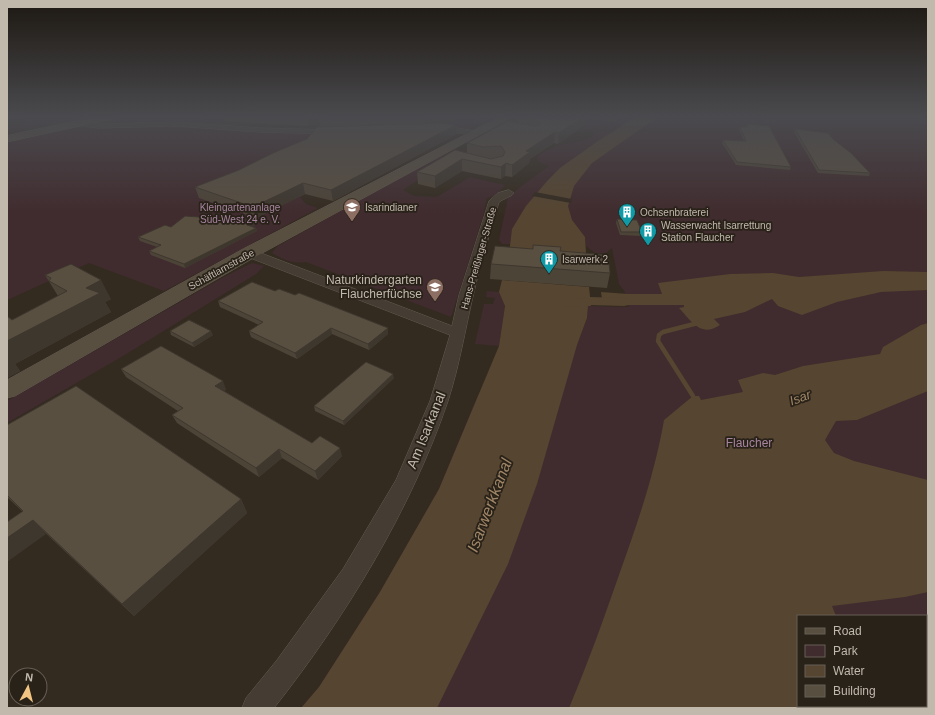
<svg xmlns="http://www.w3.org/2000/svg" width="935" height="715" viewBox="0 0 935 715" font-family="Helvetica,sans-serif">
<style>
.green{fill:#402b2e;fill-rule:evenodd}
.water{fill:#564530}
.pier{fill:#342b20}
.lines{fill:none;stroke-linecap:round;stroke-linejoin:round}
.stream{stroke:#564530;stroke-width:4.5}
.canal{fill:#564530;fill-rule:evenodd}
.street-casing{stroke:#635b51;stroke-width:1}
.secondary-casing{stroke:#635b51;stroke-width:1}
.street{fill:#453d33;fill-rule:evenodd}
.secondary{fill:#584f41;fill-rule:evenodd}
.wall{fill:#4d4438}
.shaded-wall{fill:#3e372e}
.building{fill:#594f41;stroke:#3e372e}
.labels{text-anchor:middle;stroke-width:3.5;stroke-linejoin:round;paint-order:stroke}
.far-park-label{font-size:10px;fill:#a785a0;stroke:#292219}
.far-poi-label{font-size:10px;fill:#c2b9ad;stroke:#292219;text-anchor:start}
.far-street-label{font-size:10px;fill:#c2b9ad;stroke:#292219}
.poi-label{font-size:12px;fill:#c2b9ad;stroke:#292219;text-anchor:end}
.park-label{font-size:12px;fill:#a785a0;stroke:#292219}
.water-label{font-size:13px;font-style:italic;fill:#a08667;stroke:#292219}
.near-street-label{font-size:14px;fill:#c2b9ad;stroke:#292219}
.near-water-label{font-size:16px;font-style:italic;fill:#a08667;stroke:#292219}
</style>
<rect width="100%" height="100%" fill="#342b20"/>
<g class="green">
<polygon points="19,116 94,116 8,132 7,127 29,123"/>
<polygon points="118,116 211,116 199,121 154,120 90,123"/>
<polygon points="491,116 495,116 469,130 437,125 439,123 470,120"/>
<path d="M627,116H928V708H301L319,687L380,592L439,489L478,395L577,345L587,318L588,306L629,307L625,292L619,284L612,248L606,253H595L586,246L585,239L512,233L510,244H502L499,240L508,198L520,187L549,166L541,163L537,159L538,155L556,146L586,140L594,135L593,132L584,130L579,127L593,120L612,123ZM798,616H926V706H798Z"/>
<polygon points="164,125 418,141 300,197 306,204 318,208 164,291 89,263 7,300 7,143 73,128"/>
<path d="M440,155L451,158L403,190L414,196L437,197L470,177L505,185L496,195L487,198L483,216L451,317L306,262C293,264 284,260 272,253L278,246Z"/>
<polygon points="252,263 264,266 256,274 123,356 7,423 7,401 222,278"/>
<polygon points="487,291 499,292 505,306 499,346 475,344 484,304 493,304 495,298 486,297"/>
</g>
<g class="water">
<polygon points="637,116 659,116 592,163 574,186 568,206 572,220 585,237 587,268 508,262 512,229 526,206 548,180 560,168 595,143"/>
<path d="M883,271L928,272V290L881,292L837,302L802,315L778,306L772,299L745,312L714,319L720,325C701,338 691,321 679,308L684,307V305H603L601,292L628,294H662L658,283L730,274L773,273L799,277Z"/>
<polygon points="502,280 589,287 591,306 588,306 587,318 577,345 537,484 508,564 437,708 301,708 319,687 380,592 439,489 499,346 505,306 499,292"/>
<path d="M928,323V391L857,420L836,421L825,440L834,453L854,461L928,480V592L905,597L832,606L836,616H798V706H926V695L928,694V708H569C588,663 604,618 620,572C638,522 655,472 664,420L693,396H699L701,400L743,392L738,380L763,373L775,375L803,366L880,354L883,347L921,325Z"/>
</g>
<polygon class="pier" points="535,192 572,199 571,203 532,196"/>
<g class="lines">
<polyline class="stream" points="693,396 658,341 659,335 663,332 698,323"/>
<polygon class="canal" points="590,297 624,298 629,299 631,302 629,305 624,306 590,305 569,307 564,306 562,303 564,300"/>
<g class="street-casing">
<g id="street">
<polygon points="582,116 624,116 614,121 586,118"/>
<polygon points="79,121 97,124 175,122 259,128 334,130 338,132 334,134 259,132 175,126 97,128 79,125"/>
<path d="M432,126H445L475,131L479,133L475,135C468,134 435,131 431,128Z"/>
<path d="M509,190L514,193C511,197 503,199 499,202C490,233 480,264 473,296C465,331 459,367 448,401C411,510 345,618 274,708H242L246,698L277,660L343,569L396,480L430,401L450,335L245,256L243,253L245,250H253L452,326L459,295L489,201L498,193Z"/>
</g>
</g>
<g class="secondary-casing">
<g id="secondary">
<polygon points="99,116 117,116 112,119 7,142 7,136"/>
<polygon points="502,116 514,116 255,257 15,396 7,398 7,380 243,249"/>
</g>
</g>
<use href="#street" class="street"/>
<use href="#secondary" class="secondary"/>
</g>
<g class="wall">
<polygon points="222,116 318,116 308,126 224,121"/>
<polygon points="318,116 476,116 438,123 456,125 457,134 333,201 305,194 256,218 199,198 195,187 239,170 307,139 325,127 320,126"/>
<polygon points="517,116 591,120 558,144 554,143 530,159 529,163 512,177 505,176 501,179 462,171 435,188 418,184 417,172 467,153 467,143 517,123"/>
<polygon points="747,124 791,167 790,170 736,165 722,143 723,140 744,141 739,129 740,127 746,127"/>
<polygon points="795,129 834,140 870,173 869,176 818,173 794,132"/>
<polygon points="617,219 642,232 641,236 620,235 616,223"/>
<polygon points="254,221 255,225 252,226 256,228 257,231 185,268 151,255 149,251 157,247 140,241 138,237 171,227"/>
<polygon points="560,251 610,273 607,288 490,279 491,264"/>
<polygon points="45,275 111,299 105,302 111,312 15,364 20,371 7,378 12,320 58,296"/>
<polygon points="275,291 388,328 388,334 369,350 332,334 297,359 251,337 249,331 259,325 220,307 218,301"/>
<polygon points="170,331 213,335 194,347 171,335"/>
<polygon points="121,369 226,389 224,391 312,443 342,456 318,480 282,458 259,477 177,423 172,415 178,411 126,377"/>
<polygon points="394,378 344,425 315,411 314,406"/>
<polygon points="7,425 241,499 247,513 134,616 7,497"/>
</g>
<g class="shaded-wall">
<polygon points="307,116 318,116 308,126"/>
<polygon points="425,116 476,116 425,125"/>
<polygon points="584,116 591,116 591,120 558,144 559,133"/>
<polygon points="456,125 457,134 333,201 331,190"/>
<polygon points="555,132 554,143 530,159 529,163 512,177 512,165 526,151"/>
<polygon points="462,159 462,171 435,188 435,176"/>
<polygon points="506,163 505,176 501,179 501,167"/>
<polygon points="303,183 305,194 256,218 253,207"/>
<polygon points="254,221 255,225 248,228 247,225"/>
<polygon points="256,228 257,231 185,268 184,264"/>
<polygon points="101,280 111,299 105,302 111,312 15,364 20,371 7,378 7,341 86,288"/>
<polygon points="331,328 332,334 297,359 295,353"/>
<polygon points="388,328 388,334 369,350 368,344"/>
<polygon points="211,331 213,335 194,347 192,343"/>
<polygon points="393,374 394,378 344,425 343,421"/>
<polygon points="223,381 226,389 219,395 215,386"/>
<polygon points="340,448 342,456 318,480 315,471"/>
<polygon points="279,449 282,458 259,477 256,468"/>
<polygon points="241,499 247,513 134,616 122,604"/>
<polygon points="33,520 46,534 7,562 7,538"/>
</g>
<g class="building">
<polygon points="318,116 382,116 324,118 325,116"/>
<polygon points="517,116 584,116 559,133 555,132 526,151 530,152 512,165 506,163 501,167 462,159 435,176 417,172 455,150 491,159 503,156 505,152 501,146 483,147 467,143 508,121 535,126 540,124 540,122 536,119"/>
<polygon points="440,123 456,125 331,190 303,183 253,207 195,187 239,170 273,153 307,139 317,127"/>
<polygon points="747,124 769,126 791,167 737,162 723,140 746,141 740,127 748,127"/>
<polygon points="795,129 828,133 834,140 851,153 870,173 819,170"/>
<polygon points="185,216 254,221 247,225 256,228 184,264 149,251 161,245 138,237 165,225 171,227"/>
<polygon points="617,219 637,220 642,232 621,232"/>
<polygon points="533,245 561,247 560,251 608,255 610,273 491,264 495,246 533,249"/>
<polygon points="71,264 101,280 86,288 100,293 7,341 7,316 12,320 67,291 49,281 51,278 45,275"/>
<polygon points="252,282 275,291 279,289 295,295 299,293 388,328 368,344 331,328 295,353 249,331 263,322 218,301"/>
<polygon points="189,320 211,331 192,343 170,331"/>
<polygon points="161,346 223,381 215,386 312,443 320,436 340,448 315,471 279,449 256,468 172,415 183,408 121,369"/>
<polygon points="366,362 393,374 343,421 314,406"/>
<polygon points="76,386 241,499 122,604 33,520 7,538 7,522 23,511 7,495 7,425"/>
</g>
<linearGradient id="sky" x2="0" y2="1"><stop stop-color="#1d1812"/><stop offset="0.54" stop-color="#4a4a4e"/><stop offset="1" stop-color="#4a4a4e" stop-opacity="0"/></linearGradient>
<rect width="935" height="216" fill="url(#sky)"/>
<defs>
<g id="school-pin" transform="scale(0.9)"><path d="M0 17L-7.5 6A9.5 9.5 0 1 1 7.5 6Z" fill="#8d6e63" stroke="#292219"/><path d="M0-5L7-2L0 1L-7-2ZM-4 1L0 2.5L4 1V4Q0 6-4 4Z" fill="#fff"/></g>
<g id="building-pin" transform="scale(0.9)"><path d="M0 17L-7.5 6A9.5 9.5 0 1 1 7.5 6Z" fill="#0f9aa8" stroke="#292219"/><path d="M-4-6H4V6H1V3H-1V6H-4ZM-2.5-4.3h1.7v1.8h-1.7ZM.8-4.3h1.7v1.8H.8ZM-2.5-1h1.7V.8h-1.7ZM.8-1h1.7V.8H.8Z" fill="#fff"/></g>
</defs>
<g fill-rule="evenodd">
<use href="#school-pin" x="352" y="207"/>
<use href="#building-pin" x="627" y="212"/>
<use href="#building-pin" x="648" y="231"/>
<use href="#building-pin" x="549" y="259"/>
<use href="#school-pin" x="435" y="287"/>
</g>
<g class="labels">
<g class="far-park-label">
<text x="240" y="211">Kleingartenanlage<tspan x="240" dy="12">Süd-West 24 e. V.</tspan></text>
</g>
<g class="far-poi-label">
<text x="365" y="211">Isarindianer</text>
<text x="640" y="216">Ochsenbraterei</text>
<text x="661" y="229">Wasserwacht Isarrettung<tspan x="661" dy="12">Station Flaucher</tspan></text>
<text x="562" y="263">Isarwerk 2</text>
</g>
<g class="far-street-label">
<text transform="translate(478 258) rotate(-74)" y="4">Hans-Preißinger-Straße</text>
<text transform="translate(221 269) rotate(-29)" y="4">Schäftlarnstraße</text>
</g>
<g class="poi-label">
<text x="422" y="284">Naturkindergarten<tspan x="422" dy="14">Flaucherfüchse</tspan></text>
</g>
<g class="park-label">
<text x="749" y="447">Flaucher</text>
</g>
<g class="water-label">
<text transform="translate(800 397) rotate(-20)" y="5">Isar</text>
</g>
<g class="near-street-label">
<text transform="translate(426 430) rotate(-68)" y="5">Am Isarkanal</text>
</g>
<g class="near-water-label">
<text transform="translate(489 505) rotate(-69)" y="6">Isarwerkkanal</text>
</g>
</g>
<rect width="935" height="715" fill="none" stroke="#c2b9ad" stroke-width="16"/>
<rect x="797" y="615" width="130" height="92" fill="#292219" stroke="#665e54"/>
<rect x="805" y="628" width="20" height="6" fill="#584f41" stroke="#665e54"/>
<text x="833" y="635" font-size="12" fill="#c2b9ad">Road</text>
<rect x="805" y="645" width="20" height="12" fill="#402b2e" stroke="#665e54"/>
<text x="833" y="655" font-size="12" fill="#c2b9ad">Park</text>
<rect x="805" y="665" width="20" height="12" fill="#564530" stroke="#665e54"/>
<text x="833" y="675" font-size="12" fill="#c2b9ad">Water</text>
<rect x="805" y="685" width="20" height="12" fill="#594f41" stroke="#665e54"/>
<text x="833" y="695" font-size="12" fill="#c2b9ad">Building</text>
<g transform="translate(28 687) rotate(7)"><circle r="19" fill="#292219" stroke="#665e54"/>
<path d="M0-3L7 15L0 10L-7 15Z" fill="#f2c482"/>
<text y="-6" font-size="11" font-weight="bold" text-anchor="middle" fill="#c2b9ad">N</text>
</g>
</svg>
